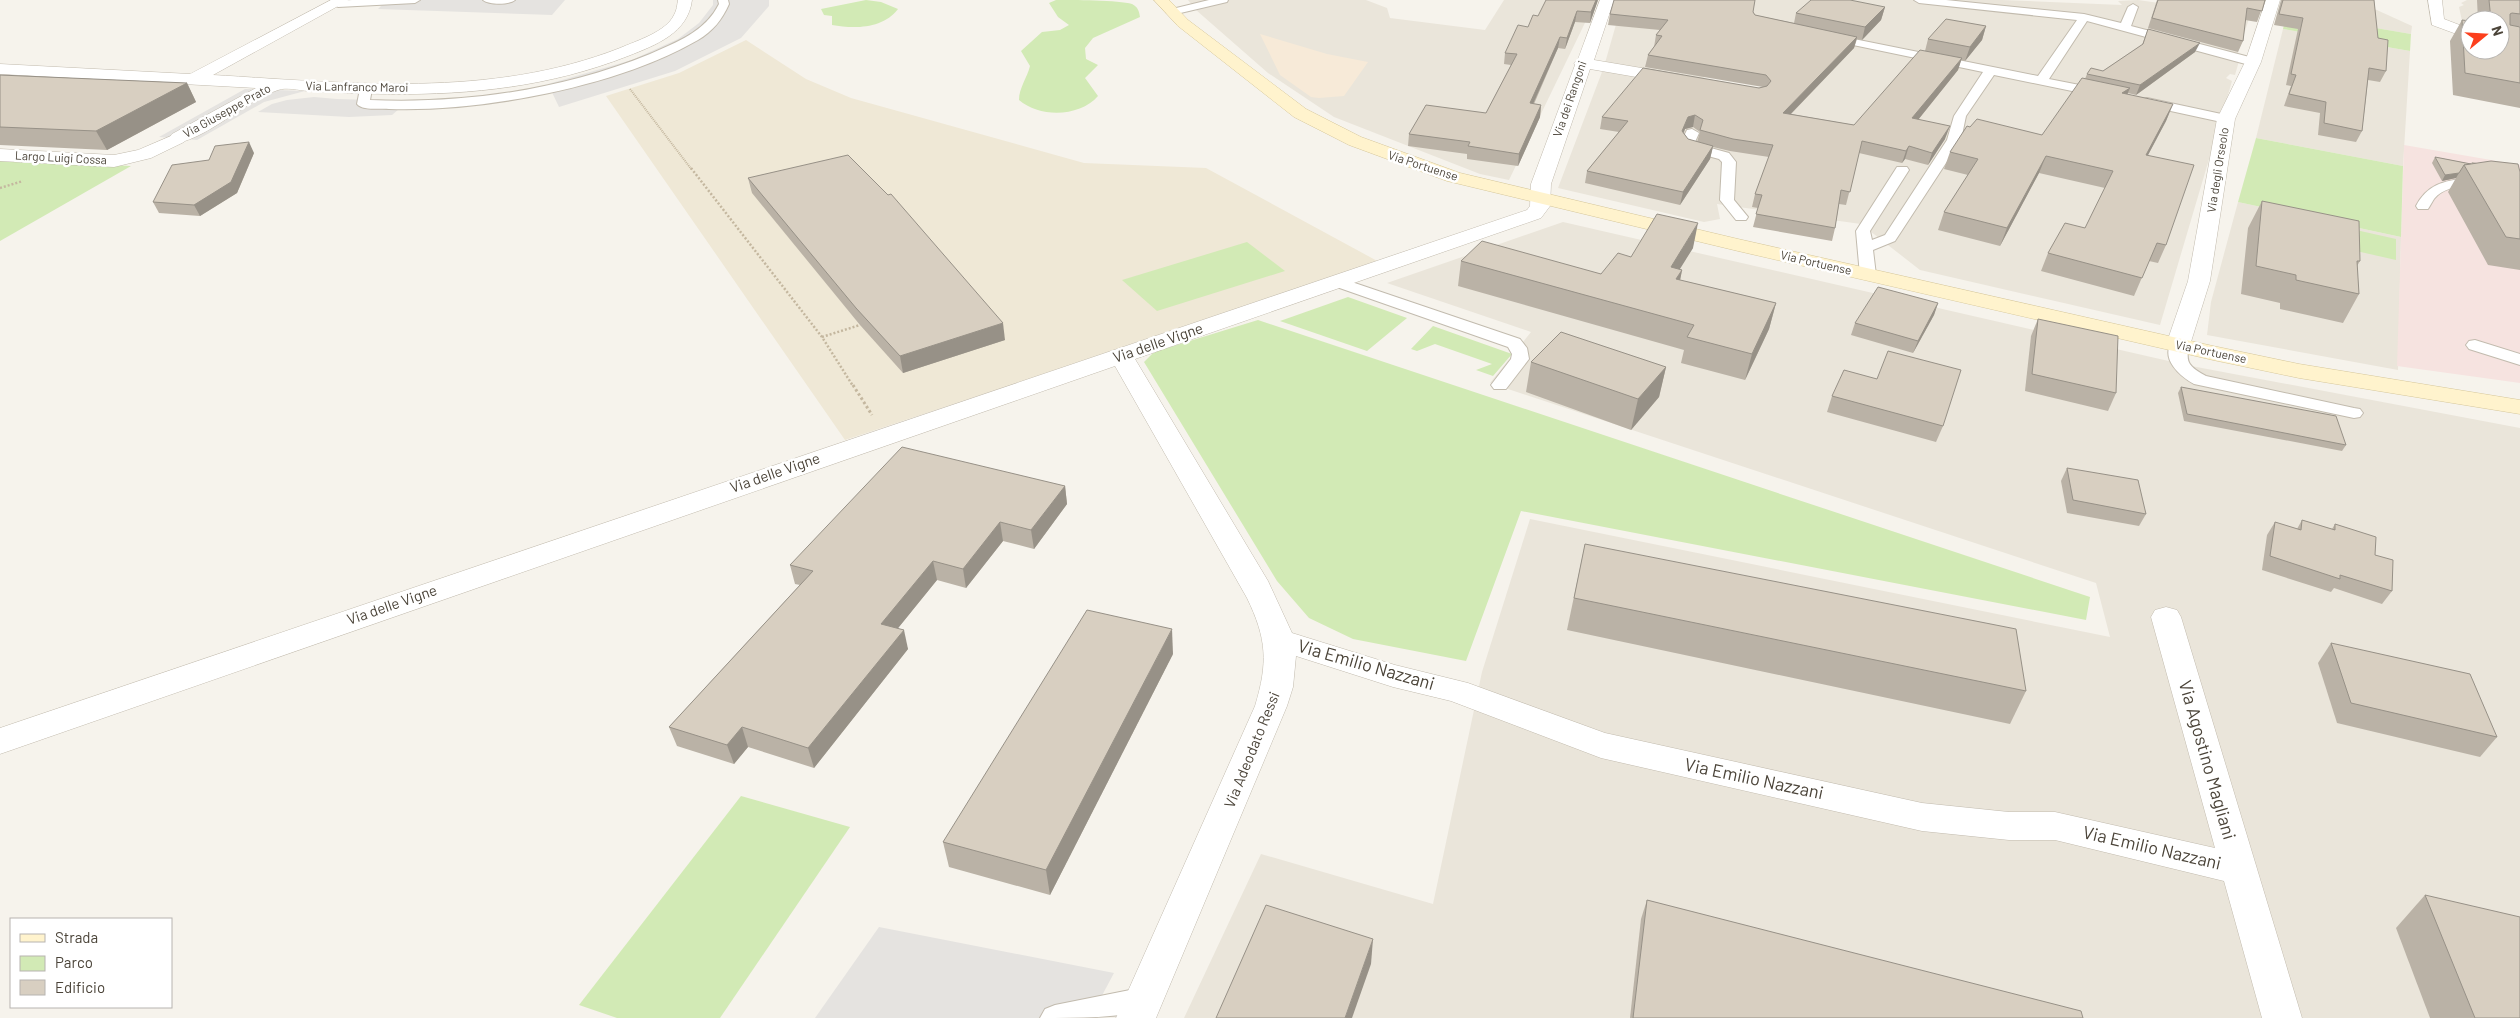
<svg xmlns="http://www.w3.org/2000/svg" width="2520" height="1018" viewBox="0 0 2520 1018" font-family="Barlow,sans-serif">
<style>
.residential{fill:#eae5da}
.commercial{fill:#f7ead8}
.education{fill:#efe8d6}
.medical{fill:#f6e3e0}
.green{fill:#d2eab5}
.parking{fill:#e5e3e0}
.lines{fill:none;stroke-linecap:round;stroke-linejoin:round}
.service-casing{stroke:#c2bbae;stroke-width:2}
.pedestrian-casing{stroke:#c2bbae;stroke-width:1}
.minor-casing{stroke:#c2bbae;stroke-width:1}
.secondary-casing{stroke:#d6c79b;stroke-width:1}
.path-far2{stroke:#c4b79f;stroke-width:2;stroke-dasharray:1 1;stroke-linecap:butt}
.path-far1{stroke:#c4b79f;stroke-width:2.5;stroke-dasharray:2 2;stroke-linecap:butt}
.path{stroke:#c4b79f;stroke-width:3;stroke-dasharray:2.5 2.5;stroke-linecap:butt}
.service{fill:#fff;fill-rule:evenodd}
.pedestrian{fill:#fff;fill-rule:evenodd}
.minor{fill:#fff;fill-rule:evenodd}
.secondary{fill:#fff3cd;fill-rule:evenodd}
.wall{fill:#bab2a6;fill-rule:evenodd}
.shaded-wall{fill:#979187}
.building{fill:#d8cfc1;stroke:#979187}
.labels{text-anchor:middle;stroke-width:5;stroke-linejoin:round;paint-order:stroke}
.far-street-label{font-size:12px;fill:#4b4439;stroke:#fff}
.street-label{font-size:15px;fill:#4b4439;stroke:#fff}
.near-street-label{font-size:18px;fill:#4b4439;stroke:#fff}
</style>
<rect width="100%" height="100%" fill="#f6f3ec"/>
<g class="residential">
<polygon points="1188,0 1366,0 1387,8 1390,18 1485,30 1504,0 1596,0 1509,180 1480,174 1334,117 1268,73 1196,10"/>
<polygon points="1623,0 2002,0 2122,5 2118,1 2138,0 2159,3 2160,0 2255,0 2237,56 2239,61 2235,75 2230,74 2226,78 2232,81 2222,116 2205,114 2205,119 2220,122 2160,325 1920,270 1861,224 1717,204 1720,219 1704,222 1558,188 1602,72 1611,71 1765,97 1772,86 1707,74 1702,80 1605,63"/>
<polygon points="2467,0 2520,0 2520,33 2500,20 2470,20 2470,24 2462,21 2459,7 2464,5 2461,3"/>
<polygon points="2368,6 2412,26 2411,34 2351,24"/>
<polygon points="2283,29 2410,51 2403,166 2256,138"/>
<polygon points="2238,202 2401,237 2398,370 2207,335 2211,302"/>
<polygon points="1563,222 2186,365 2520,428 2520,1018 1184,1018 1261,854 1433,904 1482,672 1530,519 2110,637 2096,583 1490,383 1531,332 1387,283"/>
</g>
<polygon class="commercial" points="1260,34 1327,54 1368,62 1344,96 1319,98 1311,97 1280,75"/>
<polygon class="education" points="746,40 806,79 851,98 1084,163 1206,168 1381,263 845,440 606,96 679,73"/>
<polygon class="medical" points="2404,145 2520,165 2520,383 2397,366"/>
<g class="green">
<path d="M866,0L881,2L898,9C883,29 854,29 832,25V16L824,15L821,9Z"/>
<path d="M1056,0C1072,0 1119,0 1132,4C1138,7 1139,11 1140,17L1093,38L1085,48L1086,59L1098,65L1085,78L1098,96C1080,117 1040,118 1019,100C1019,88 1027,78 1030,66L1021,51L1042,32L1060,30L1069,25L1058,17L1049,3Z"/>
<polygon points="2287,13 2411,34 2410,51 2283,29"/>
<polygon points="2256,138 2403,166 2401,237 2238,202"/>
<polygon points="0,159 131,166 0,241"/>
<polygon points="2263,209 2396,239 2396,260 2259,229"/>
<polygon points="1247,242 1285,271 1157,311 1122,280"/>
<polygon points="1348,297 1407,318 1367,351 1280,321"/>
<polygon points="1258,320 2090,597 2086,620 1521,511 1466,661 1353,639 1309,618 1277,581 1144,362 1154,352"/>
<polygon points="1433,326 1512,354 1493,376 1476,370 1492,364 1435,344 1417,351 1411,349"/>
<polygon points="741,796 850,827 720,1018 617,1018 579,1005"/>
</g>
<g class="parking">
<polygon points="387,0 565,0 552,15 378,9"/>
<polygon points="713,0 769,0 769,6 741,38 675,71 559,107 548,84 632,60 678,39 699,23 713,5"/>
<polygon points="245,89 305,91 264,102 197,140 159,137"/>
<polygon points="314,97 337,99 408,101 392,115 349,117 258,112 272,104 287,100"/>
<polygon points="879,927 1114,973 1090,1018 815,1018"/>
</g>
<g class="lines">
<g class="service-casing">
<g id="service">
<polygon points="352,0 420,0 415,3 338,7 333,4 338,1"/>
<path d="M483,0H515C509,5 489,5 483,0Z"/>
<path d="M718,0H728L729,4C722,20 713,31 698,40C617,87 482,112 389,109C380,108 363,111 357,104L360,89L366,85L372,89L370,100C464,104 562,90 650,54C677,42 705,32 719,4Z"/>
<polygon points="1209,0 1228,0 1227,2 1172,15 1166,12 1168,10"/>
<polygon points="1914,0 1946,0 2084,14 2121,23 2128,7 2133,4 2138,7 2131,26 2257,59 2259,62 2253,66 2087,21 2049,79 2105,90 2107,93 2105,96 2101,97 1994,75 1966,116 1961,140 1895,241 1873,250 1876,275 1868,280 1860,275 1856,231 1897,167 1907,167 1909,170 1870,231 1872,240 1885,235 1947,140 1954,116 1983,72 1829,40 1825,39 1825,35 1829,34 2038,76 2077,20 1919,3"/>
<polygon points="2147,98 2226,115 2232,119 2226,123 2143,105 2141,102 2143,99"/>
<polygon points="1692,129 1699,133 1695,142 1696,144 1729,153 1736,162 1734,200 1748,217 1746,220 1736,220 1720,200 1722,162 1719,159 1686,150 1681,142 1687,130"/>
<path d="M2466,178C2484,177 2502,179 2520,184V192C2498,187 2450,178 2434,199C2432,202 2430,206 2428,209H2418L2416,206C2427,185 2443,181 2466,178Z"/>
<polygon points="1337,277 1520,339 1527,348 1529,359 1506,389 1494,389 1491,385 1511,359 1512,354 1508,347 1331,285 1329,282"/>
<path d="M2178,340L2184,341C2194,356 2177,361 2206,376L2354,408L2360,409L2363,413L2360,417L2354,418L2194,384C2180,376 2160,359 2172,341Z"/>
<polygon points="2475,340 2520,354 2520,365 2469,349 2466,345 2469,341"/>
<path d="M1145,987L1155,991L1159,1000L1155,1009C1119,1018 1078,1018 1040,1018L1045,1009L1055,1005Z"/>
</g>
</g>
<g class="pedestrian-casing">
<polygon id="pedestrian" points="178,133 184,134 187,138 184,142 151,158 114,167 0,161 0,149 114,155 138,150"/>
</g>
<g class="minor-casing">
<g id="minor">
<path d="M331,0H349L213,75C349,83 490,99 620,48C636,41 666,32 674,15C677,10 677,5 678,0H692C688,33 656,45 628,56C552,86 472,95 391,94C363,94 335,92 308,91C299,90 286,87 278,90C245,101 212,135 178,143L172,142L169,138L172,134L256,88L0,74V64L190,74Z"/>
<path d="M1600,0H1614L1594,60L1677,74L1683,75L1685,79L1683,83L1677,84L1590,69L1551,184L1550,206L1541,218L1135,359L1268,581L1292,633L1395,665L1468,683L1605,733L1922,803L2009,812H2055L2215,848L2151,617L2155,610L2166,607L2177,610L2181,617L2302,1018H2262L2224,881L2055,840H2009L1922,831L1601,758L1451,701L1393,687L1296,656L1293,687L1287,706L1156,1018H1116L1255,706C1268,663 1267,639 1247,598L1115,366L0,754V728L1527,210L1530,206L1531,184L1575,65L1574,63L1578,59Z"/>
<polygon points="2266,0 2280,0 2261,62 2235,119 2210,281 2190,345 2186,350 2178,352 2170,350 2166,345 2188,281 2217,119 2245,62"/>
<polygon points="2428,0 2442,0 2444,19 2470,29 2470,39 2432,25"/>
</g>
</g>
<g class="secondary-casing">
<polygon id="secondary" points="1154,0 1169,0 1188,20 1306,109 1361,137 1460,173 1738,239 2213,346 2299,364 2520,400 2520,414 2299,378 2213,360 1738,251 1447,181 1349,145 1294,117 1178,26"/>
</g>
<polyline class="path-far2" points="630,89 692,170"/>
<g class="path-far1">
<polyline points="691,168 822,337 853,386"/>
<polyline points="0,188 23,181"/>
<polyline points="822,337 860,325"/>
</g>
<polyline class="path" points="853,385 872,415"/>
<use href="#service" class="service"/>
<use href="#pedestrian" class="pedestrian"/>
<use href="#minor" class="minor"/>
<use href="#secondary" class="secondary"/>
</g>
<g class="wall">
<polygon points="1598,0 1590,23 1575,22 1565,49 1558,48 1534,104 1541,105 1540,117 1518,166 1467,159 1467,154 1408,146 1409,134 1486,113 1511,65 1504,64 1505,53 1538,16"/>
<polygon points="2157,0 2265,0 2257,22 2245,20 2243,41 2238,52 2148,28"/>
<polygon points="2281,0 2374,0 2378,38 2386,71 2380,82 2368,80 2362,131 2356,142 2318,135 2320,113 2284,106 2291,86 2286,85 2298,29 2274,25"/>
<polygon points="2477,0 2520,0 2520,26 2519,27 2520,27 2520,108 2453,95 2450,41 2462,20 2470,50 2500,20 2478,20"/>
<path d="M1885,7L1881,20L1862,40L1857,39L1854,48L1791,114L1854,125L1925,51L1928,39L1986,26L1982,40L1965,61L1961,60L1958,70L1918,120L1945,139L1928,165L1905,159L1902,163L1859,153L1846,205L1839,204L1835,228L1832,241L1753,227L1758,208L1752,207L1755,194L1769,157L1730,151L1713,147L1710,159L1680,205L1585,183L1587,171L1619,132L1600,129L1602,117L1763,87L1645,67L1648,55L1654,47L1656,35L1660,30L1608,25L1610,14L1753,12L1755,15L1794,23L1796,13ZM1693,127L1700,132L1697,142L1688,139L1684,133L1685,129Z"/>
<polygon points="2148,29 2195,52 2136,95 2128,93 2127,95 2173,104 2166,121 2148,155 2166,245 2158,263 2149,261 2134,296 2041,271 2048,253 2085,228 2105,188 2039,173 2000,246 1938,230 1944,212 1968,175 1944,169 1950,152 2042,135 2085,79 2087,74 2103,71 2142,45"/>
<polygon points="0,75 187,83 196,102 107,150 0,145"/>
<polygon points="254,153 237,193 200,216 159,213 153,202 209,160"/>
<polygon points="2435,157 2471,164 2472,162 2520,172 2520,270 2488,265 2448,192 2456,178 2442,181 2432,163"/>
<polygon points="748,178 888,195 1005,340 903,373 860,325 752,193"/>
<polygon points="2262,201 2360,261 2357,266 2359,294 2343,323 2280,309 2280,303 2241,294 2248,228"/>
<polygon points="1693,248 1679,269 1682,270 1680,280 1776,303 1769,329 1745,380 1681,363 1684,350 1458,286 1461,261 1601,274 1631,257"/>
<polygon points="1938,303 1934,315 1913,353 1851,335 1855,323"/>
<polygon points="2038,319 2116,393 2108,411 2025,391 2031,336"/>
<polygon points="1531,362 1666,367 1659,397 1631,430 1526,392"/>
<polygon points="1877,379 1943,426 1936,442 1827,412 1832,396"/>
<polygon points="2181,387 2346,445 2342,451 2184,421 2178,393"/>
<polygon points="2067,468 2146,514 2139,526 2067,513 2061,481"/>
<polygon points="1065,486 1067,504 1034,549 1003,541 966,588 937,580 898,628 908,649 814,768 748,747 734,764 677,746 669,727 800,585 795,584 790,565"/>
<polygon points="2302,520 2332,529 2335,524 2375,555 2392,591 2382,604 2334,588 2331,592 2262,570 2267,535 2275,522 2297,529"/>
<polygon points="1585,544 2026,691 2010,724 1567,630"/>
<polygon points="2331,643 2497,737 2480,757 2337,723 2318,663"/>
<polygon points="1173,654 1050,895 949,867 943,842"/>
<polygon points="2425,895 2520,1018 2430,1018 2396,928"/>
<polygon points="1647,900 2083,1018 1630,1018 1641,919"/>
</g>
<g class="shaded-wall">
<polygon points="1596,0 1598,0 1590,23 1591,12"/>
<polygon points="1885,7 1881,20 1862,40 1865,27"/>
<polygon points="1577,11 1575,22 1565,49 1567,38"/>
<polygon points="1986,26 1982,40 1965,61 1970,47"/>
<polygon points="1560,37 1558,48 1528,115 1530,103"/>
<polygon points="1857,37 1854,48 1780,125 1783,113"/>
<polygon points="2200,43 2195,52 2136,95 2140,85"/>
<polygon points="1962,58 1958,70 1909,131 1912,118"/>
<polygon points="187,83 196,102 107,150 96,131"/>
<polygon points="2130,88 2123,104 2122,93"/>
<polygon points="2173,104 2166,121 2139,172 2146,155"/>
<polygon points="1541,105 1540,117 1518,166 1519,154"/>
<polygon points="1695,115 1693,127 1685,129 1679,143 1682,131 1688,117"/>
<polygon points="1950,126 1945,139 1928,165 1932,153"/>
<polygon points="249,142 254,153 237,193 200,216 194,205"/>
<polygon points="1713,146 1710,159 1680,205 1683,192"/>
<polygon points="1909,146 1905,159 1902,163 1906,151"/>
<polygon points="2046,156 2039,173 2000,246 2007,228"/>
<polygon points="2459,173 2456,178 2442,181 2445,175"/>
<polygon points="1698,223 1693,248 1665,293 1671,267"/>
<polygon points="1682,270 1677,296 1676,279"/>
<polygon points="1776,303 1769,329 1745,380 1752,354"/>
<polygon points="1938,303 1934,315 1913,353 1918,341"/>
<polygon points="1003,323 1005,340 903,373 900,356"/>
<polygon points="1666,367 1659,397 1631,430 1638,399"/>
<polygon points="1065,486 1067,504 1034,549 1031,530"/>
<polygon points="1000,522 1003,541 966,588 963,569"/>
<polygon points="933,561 937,580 886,643 881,624"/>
<polygon points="1172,629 1173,654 1050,895 1046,870"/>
<polygon points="904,630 908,649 814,768 808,748"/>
<polygon points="742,727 748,747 734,764 727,745"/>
<polygon points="1373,939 1371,964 1352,1018 1345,1018"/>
</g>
<g class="building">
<polygon points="1546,0 1596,0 1591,12 1577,11 1567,38 1560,37 1530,103 1541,105 1519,154 1468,146 1470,142 1409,134 1426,105 1486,113 1517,54 1505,53 1518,25 1528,27 1533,15 1538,16"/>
<polygon points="1614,0 1755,0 1753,12 1755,15 1857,37 1783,113 1854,125 1920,50 1962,58 1912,118 1950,126 1932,153 1909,146 1906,151 1862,141 1850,192 1841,190 1835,228 1756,214 1762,195 1755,194 1773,145 1733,139 1700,130 1703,120 1695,115 1688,117 1682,131 1688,139 1713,146 1683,192 1587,171 1628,121 1602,117 1643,68 1759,88 1767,86 1771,81 1766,75 1648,55 1662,36 1656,35 1668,20 1610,14"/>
<polygon points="1811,0 1850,0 1885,7 1865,27 1796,13"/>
<polygon points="2158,0 2265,0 2262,11 2247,8 2243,41 2152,18"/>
<polygon points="2283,0 2374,0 2378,38 2388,40 2386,71 2369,68 2362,131 2324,123 2326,102 2289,94 2296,75 2291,74 2303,18 2279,14"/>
<polygon points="2489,0 2520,0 2520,14 2512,13 2510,14 2510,25 2520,27 2520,83 2465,73 2462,20 2470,21 2470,50 2500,50 2500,20 2491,20"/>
<polygon points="1946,19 1986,26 1970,47 1928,39"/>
<polygon points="2148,29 2200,43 2140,85 2087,74 2091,68 2103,71 2143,44"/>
<polygon points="0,75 187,83 96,131 0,127"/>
<polygon points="2082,78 2130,88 2122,93 2173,104 2146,155 2194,165 2166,245 2157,243 2142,278 2048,253 2065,223 2085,228 2113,171 2046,156 2007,228 1944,212 1978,159 1950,152 1967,126 1970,127 1977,119 2042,135"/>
<polygon points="249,142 231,182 194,205 153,202 172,165 209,160 215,146"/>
<polygon points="848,155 888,195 891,194 1003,323 900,356 856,308 748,178"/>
<polygon points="2435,157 2471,164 2464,165 2459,173 2445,175"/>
<polygon points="2491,161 2518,164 2520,172 2520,239 2506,237 2464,165"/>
<polygon points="2262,201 2359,221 2360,261 2357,261 2359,294 2296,280 2296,275 2256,266"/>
<polygon points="1657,214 1698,223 1671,267 1682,270 1676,279 1776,303 1752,354 1687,337 1694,325 1461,261 1482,241 1601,274 1618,253 1631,257"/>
<polygon points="1878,287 1938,303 1918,341 1855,323"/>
<polygon points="2038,319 2118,336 2116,393 2032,374"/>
<polygon points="1561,332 1666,367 1638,399 1531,362"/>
<polygon points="1888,351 1961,370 1943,426 1832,396 1844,370 1877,379"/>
<polygon points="2181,387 2336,416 2346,445 2187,414"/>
<polygon points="902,447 1065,486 1031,530 1000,522 963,569 933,561 881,624 904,630 808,748 742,727 727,745 669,727 813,571 790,565"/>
<polygon points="2067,468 2138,480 2146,514 2073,500"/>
<polygon points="2302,520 2335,530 2335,524 2376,537 2375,555 2393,560 2392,591 2340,575 2340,579 2270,556 2275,522 2301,530"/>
<polygon points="1585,544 2016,629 2026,691 1574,598"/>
<polygon points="1087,610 1172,629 1046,870 943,842"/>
<polygon points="2331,643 2470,674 2497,737 2351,703"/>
<polygon points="2425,895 2520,917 2520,1018 2475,1018"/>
<polygon points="1647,900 2081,1011 2083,1018 1633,1018"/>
<polygon points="1266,905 1373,939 1345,1018 1216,1018"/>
</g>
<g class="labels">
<g class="far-street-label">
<text transform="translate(357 87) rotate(1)" y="4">Via Lanfranco Maroi</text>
<text transform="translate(1570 99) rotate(-71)" y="4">Via dei Rangoni</text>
<text transform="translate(227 111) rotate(-29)" y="4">Via Giuseppe Prato</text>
<text transform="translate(61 158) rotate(3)" y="4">Largo Luigi Cossa</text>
<text transform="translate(1423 166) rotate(18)" y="4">Via Portuense</text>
<text transform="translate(2218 170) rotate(-81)" y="4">Via degli Orseolo</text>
<text transform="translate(1816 263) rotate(13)" y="4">Via Portuense</text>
<text transform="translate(2211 352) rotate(12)" y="4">Via Portuense</text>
</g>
<g class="street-label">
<text transform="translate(1158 343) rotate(-19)" y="5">Via delle Vigne</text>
<text transform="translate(775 473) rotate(-19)" y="5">Via delle Vigne</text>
<text transform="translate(392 605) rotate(-19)" y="5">Via delle Vigne</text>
<text transform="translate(1252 750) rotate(-68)" y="5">Via Adeodato Ressi</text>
</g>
<g class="near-street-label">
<text transform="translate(1366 665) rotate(16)" y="6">Via Emilio Nazzani</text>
<text transform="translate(2207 760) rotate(74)" y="6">Via Agostino Magliani</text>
<text transform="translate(1754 779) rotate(12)" y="6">Via Emilio Nazzani</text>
<text transform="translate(2152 848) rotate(13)" y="6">Via Emilio Nazzani</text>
</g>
</g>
<rect x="10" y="918" width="162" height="90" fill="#ffffff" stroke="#b7b4b0"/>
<rect x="20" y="934" width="25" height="8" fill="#fff3cd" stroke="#b7b4b0"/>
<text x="55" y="943" font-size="15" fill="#4b4439">Strada</text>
<rect x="20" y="956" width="25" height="15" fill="#d2eab5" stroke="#b7b4b0"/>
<text x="55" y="968" font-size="15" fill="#4b4439">Parco</text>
<rect x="20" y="980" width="25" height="15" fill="#d8cfc1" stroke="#b7b4b0"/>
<text x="55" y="993" font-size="15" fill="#4b4439">Edificio</text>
<g transform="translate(2485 35) rotate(72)"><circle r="24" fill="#ffffff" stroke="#b7b4b0"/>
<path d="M0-4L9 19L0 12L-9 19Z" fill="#fc3f1d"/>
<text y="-8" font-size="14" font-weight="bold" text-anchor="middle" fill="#4b4439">N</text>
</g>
</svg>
